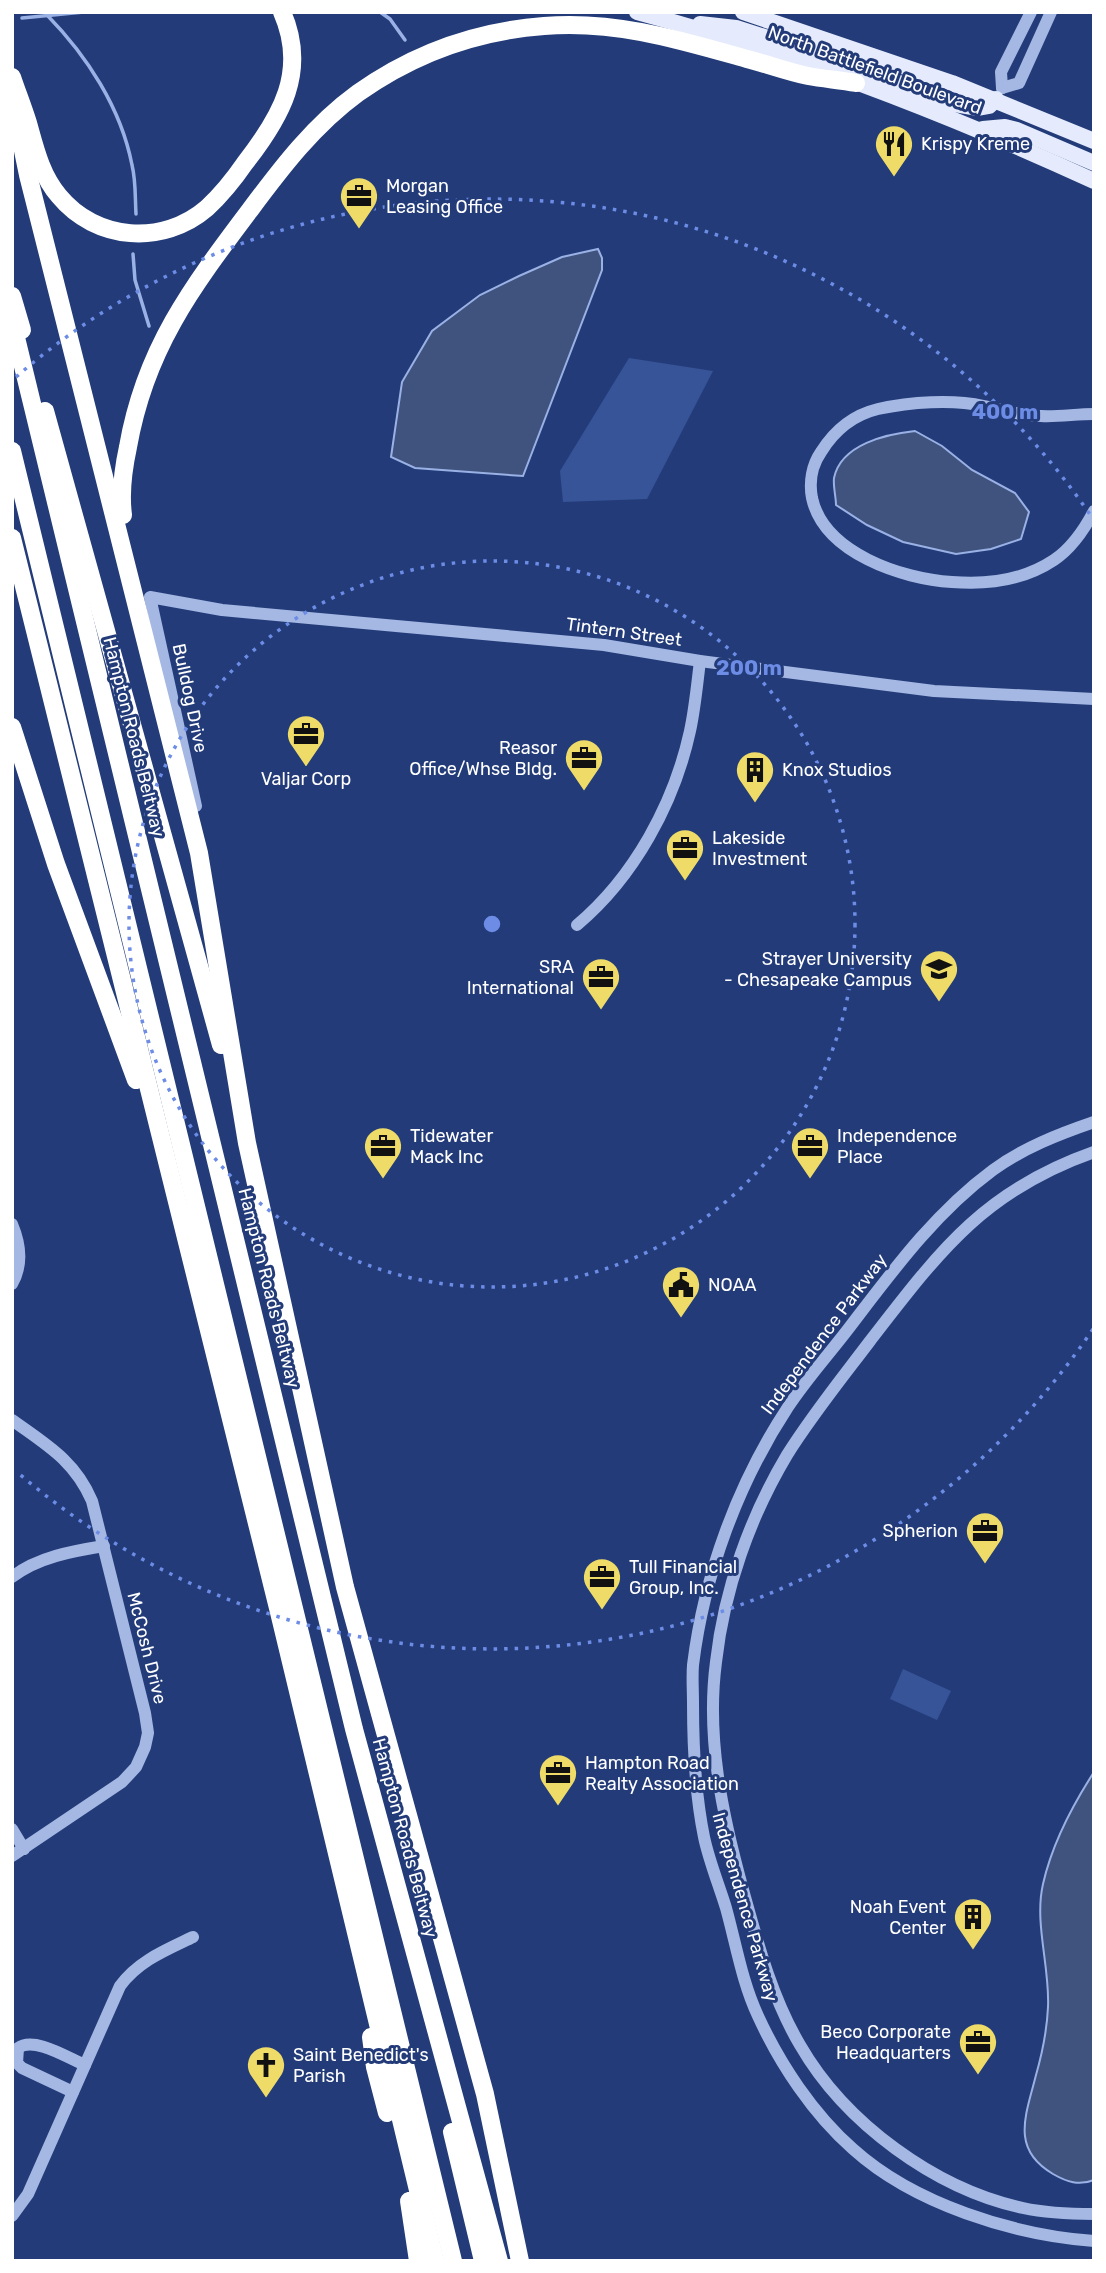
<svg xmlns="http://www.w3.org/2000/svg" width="1106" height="2273" font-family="Rubik,sans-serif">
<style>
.green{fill:#365497}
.water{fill:#40537f;stroke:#99b1e5;stroke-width:2}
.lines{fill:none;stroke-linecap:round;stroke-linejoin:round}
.stream{stroke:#99b1e5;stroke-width:3.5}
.minor{stroke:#a5b8e4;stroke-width:12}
.major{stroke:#e5ebfc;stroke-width:16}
.highway{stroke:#fff;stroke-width:18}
.ring{fill:none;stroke:#6c8ce6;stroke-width:3.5;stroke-dasharray:3.5 7}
.labels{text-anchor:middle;stroke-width:6;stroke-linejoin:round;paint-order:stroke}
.street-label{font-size:18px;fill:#fff;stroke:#233c79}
.poi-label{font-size:18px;fill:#fff;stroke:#233c79;text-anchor:start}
.centre{fill:#6c8ce6;stroke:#233c79;stroke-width:3.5}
.ring-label{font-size:21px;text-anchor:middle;font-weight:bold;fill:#6c8ce6;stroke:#233c79;stroke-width:6;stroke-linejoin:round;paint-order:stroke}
</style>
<rect width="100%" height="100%" fill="#233c79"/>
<g class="green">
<polygon points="629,358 713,371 647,499 563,502 560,471"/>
<polygon points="903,1669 951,1691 937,1720 890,1699"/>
</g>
<g class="water">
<polygon points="598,249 602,258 602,270 523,476 415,468 391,457 402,382 432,331 480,295 519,276 562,257"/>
<path d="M915,431L942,446L972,470L1015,493L1029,512L1021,539L991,549L956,554L903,542L867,525L836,505C836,497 833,486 834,478C841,444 887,434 915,431Z"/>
<path d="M1094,1772V2180C1079,2186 1067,2182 1053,2174C1010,2149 1026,2115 1036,2075C1042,2054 1047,2029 1048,2007C1050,1967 1034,1923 1043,1884C1052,1844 1072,1806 1094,1772Z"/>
</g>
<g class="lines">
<g class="stream">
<polyline points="380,12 390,19 405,40"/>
<path d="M47,15C87,56 121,108 132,165C136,181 135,198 136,214"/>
<polyline points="22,18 84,12"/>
<polyline points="133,254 135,280 149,326"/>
</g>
<g class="minor">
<polyline points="1002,88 1019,83 1051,12"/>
<polyline points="1002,88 1001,72 1031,12"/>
<path d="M1094,414C1076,414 1058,417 1041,416C1021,416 1003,410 984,406C952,399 910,402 878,409C853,415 834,431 821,452C812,465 809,482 812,498C824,553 902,579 952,582C988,585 1024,580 1054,560C1072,548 1084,530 1094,511"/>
<polyline points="196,806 150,597 222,610 604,645 700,661 934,691 1094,699"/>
<path d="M577,925C634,877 674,804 690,731C695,708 697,685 700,661"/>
<path d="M1094,1122C1059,1134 1023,1148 993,1170C936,1212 894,1269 852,1324C831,1352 807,1378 788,1407C738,1483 704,1575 693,1665C692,1677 693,1690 693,1703C693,1747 695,1793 704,1837C709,1861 719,1885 726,1908C736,1944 742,1982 758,2016C780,2064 813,2114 853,2149C914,2204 1013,2235 1094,2241"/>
<path d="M1094,1152C983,1191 939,1252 870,1341C842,1378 812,1415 787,1455C750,1517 724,1590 716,1662C706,1737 722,1813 742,1886C757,1940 771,1996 800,2045C845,2123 935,2189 1023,2208C1046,2213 1070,2214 1094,2214"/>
<path d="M12,1224C20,1243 23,1265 12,1284"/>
<path d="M12,1420C47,1445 75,1461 92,1501L145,1713L148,1733L145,1747L136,1767L122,1782L12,1856"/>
<path d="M12,1577C38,1557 73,1551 104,1546"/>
<polyline points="12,1829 24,1849"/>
<path d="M73,2092L22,2068L17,2063L18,2048C34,2036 68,2058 85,2065"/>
<path d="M12,2216L28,2194L120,1986C138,1961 166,1950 193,1937"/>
</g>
<g class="major">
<path d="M637,12C794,54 946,113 1094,181"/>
<polyline points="743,12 952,83 1094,141"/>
<polyline points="700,24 736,28 838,60 955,104 978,108 989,106 996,99"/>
<polyline points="983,129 1005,127 1017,130 1094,163"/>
</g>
<g class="highway">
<path d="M12,77C17,92 23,107 28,123C35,148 41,175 59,196C96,241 163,246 207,208C221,195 234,179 245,163C281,117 308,71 282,12"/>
<polyline points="12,97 28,175 199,853 247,1143 345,1587 485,2094 520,2261"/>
<polyline points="12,296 22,330"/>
<polyline points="12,321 354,1729 499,2261"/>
<polyline points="45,411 221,1045"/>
<path d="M12,451C162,1054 311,1657 453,2261"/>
<path d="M123,515C120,492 123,470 128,447C145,349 192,287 250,210C282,167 314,125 358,93C413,54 476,31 544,26C615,20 680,40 747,59C767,64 788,72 808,76C824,79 840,80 856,83"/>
<polyline points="12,538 278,1608 435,2261"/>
<polyline points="12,727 56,864 136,1080"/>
<polyline points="371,2037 375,2067 387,2113"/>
<polyline points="452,2132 483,2261"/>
<polyline points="409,2201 418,2261"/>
</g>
</g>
<g class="ring">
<circle cx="492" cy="924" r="363"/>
<path d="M1093 1329A725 725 0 0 1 16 1471M16 377A725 725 0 0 1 1093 519"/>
</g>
<defs>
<g id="restaurant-pin" transform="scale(2.0125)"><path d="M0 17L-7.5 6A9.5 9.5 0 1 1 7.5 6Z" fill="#efdb68" stroke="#233c79"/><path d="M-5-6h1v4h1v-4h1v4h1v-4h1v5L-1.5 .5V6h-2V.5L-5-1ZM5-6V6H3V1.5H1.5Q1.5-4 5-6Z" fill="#111"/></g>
<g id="office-pin" transform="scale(2.0125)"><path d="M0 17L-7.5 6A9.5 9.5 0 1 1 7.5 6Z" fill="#efdb68" stroke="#233c79"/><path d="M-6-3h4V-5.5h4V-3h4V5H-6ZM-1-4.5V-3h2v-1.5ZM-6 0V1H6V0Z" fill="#111"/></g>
<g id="building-pin" transform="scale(2.0125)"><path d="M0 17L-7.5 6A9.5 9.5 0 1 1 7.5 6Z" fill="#efdb68" stroke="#233c79"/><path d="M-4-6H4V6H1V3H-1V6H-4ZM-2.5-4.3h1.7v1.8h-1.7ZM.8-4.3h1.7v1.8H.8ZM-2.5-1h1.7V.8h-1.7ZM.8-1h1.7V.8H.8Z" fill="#111"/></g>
<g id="university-pin" transform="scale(2.0125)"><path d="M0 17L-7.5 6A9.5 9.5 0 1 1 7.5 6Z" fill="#efdb68" stroke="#233c79"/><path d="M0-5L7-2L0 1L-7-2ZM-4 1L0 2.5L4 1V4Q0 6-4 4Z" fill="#111"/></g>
<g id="civic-pin" transform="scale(2.0125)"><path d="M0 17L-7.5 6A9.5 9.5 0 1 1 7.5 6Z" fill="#efdb68" stroke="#233c79"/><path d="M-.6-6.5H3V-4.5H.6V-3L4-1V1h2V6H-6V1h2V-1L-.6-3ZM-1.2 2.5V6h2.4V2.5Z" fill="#111"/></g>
<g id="church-pin" transform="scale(2.0125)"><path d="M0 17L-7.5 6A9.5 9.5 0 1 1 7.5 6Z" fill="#efdb68" stroke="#233c79"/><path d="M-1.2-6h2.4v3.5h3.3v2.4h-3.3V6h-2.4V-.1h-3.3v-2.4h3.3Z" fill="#111"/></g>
</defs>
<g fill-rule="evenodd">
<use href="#restaurant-pin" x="894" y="144"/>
<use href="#office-pin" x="359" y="196"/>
<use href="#office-pin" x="306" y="734"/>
<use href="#office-pin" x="584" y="758"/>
<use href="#building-pin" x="755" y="770"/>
<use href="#office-pin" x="685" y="848"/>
<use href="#university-pin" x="939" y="969"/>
<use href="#office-pin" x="601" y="977"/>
<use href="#office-pin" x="383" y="1146"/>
<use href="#office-pin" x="810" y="1146"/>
<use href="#civic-pin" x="681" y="1285"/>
<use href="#office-pin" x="985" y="1531"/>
<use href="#office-pin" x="602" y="1577"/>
<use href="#office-pin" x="558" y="1773"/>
<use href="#building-pin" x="973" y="1917"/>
<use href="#office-pin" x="978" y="2042"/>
<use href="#church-pin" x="266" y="2065"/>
</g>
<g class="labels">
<g class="street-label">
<text transform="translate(875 70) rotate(20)" y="6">North Battlefield Boulevard</text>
<text transform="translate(624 632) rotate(8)" y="6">Tintern Street</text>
<text transform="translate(190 698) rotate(78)" y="6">Bulldog Drive</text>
<text transform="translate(134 737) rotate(76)" y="6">Hampton Roads Beltway</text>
<text transform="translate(269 1288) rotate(76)" y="6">Hampton Roads Beltway</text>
<text transform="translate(824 1334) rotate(-53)" y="6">Independence Parkway</text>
<text transform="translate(147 1648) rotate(76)" y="6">McCosh Drive</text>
<text transform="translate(405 1838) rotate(75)" y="6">Hampton Roads Beltway</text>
<text transform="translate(745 1907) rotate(74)" y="6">Independence Parkway</text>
</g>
<g class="poi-label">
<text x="921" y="150">Krispy Kreme</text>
<text x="386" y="192">Morgan<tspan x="386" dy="21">Leasing Office</tspan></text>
<text x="557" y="754" text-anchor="end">Reasor<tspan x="557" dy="21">Office/Whse Bldg.</tspan></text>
<text x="782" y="776">Knox Studios</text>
<text x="306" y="785" text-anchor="middle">Valjar Corp</text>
<text x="712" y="844">Lakeside<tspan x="712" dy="21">Investment</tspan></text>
<text x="912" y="965" text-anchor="end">Strayer University<tspan x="912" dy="21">- Chesapeake Campus</tspan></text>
<text x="574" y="973" text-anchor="end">SRA<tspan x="574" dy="21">International</tspan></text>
<text x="410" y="1142">Tidewater<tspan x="410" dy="21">Mack Inc</tspan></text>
<text x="837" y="1142">Independence<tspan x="837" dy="21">Place</tspan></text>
<text x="708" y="1291">NOAA</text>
<text x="958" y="1537" text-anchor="end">Spherion</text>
<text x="629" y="1573">Tull Financial<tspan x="629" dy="21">Group, Inc.</tspan></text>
<text x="585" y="1769">Hampton Road<tspan x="585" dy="21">Realty Association</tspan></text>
<text x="946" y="1913" text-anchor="end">Noah Event<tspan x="946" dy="21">Center</tspan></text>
<text x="951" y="2038" text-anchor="end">Beco Corporate<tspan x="951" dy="21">Headquarters</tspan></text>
<text x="293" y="2061">Saint Benedict's<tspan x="293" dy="21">Parish</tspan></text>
</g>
</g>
<circle cx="492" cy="924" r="10" class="centre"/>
<g class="ring-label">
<text x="1005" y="419">400 m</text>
<text x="749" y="675">200 m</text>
</g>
<rect width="1106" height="2273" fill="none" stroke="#ffffff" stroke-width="28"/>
</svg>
